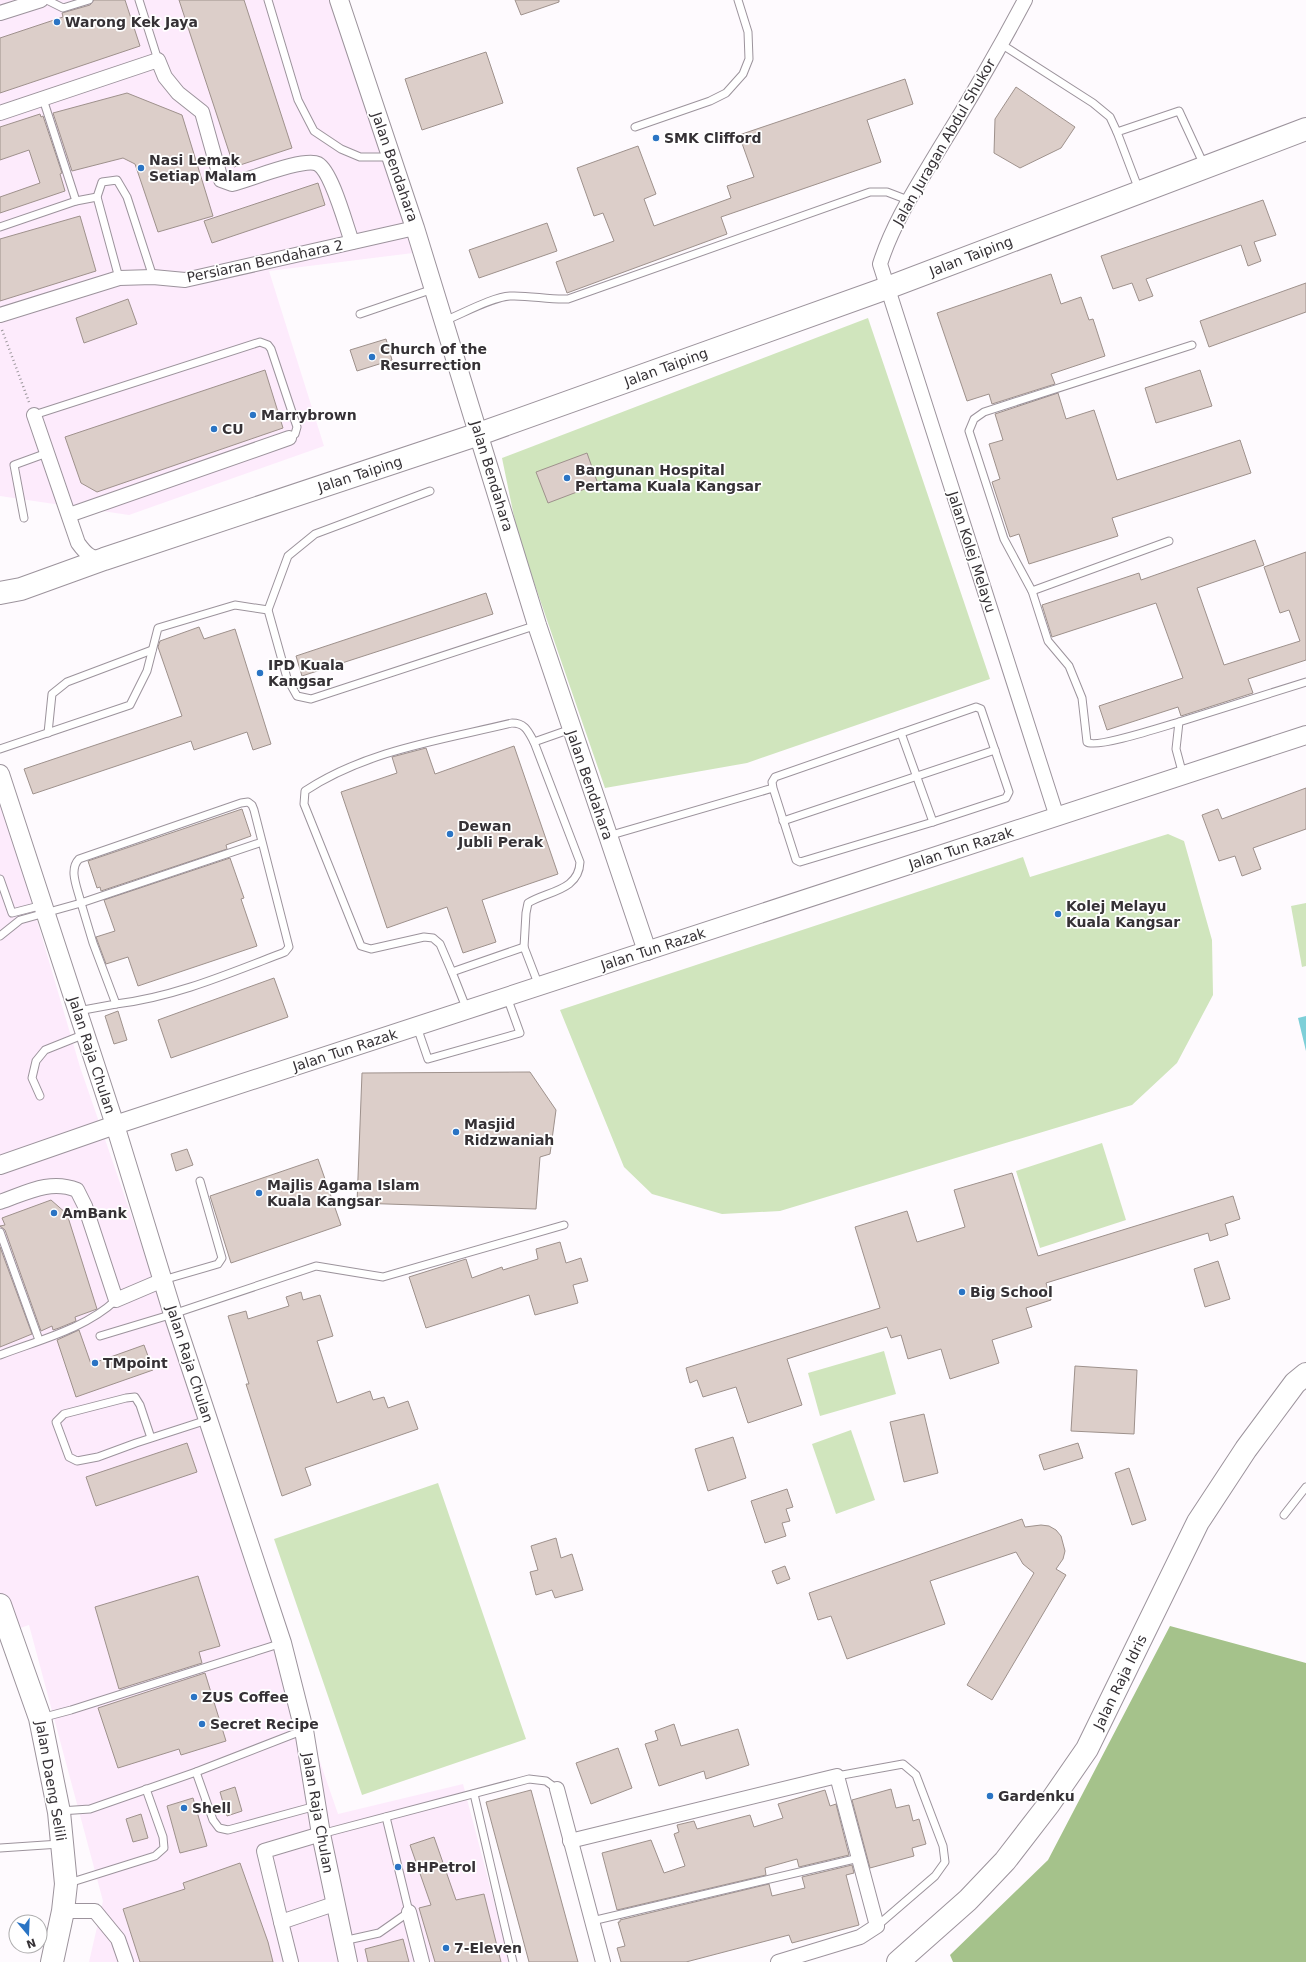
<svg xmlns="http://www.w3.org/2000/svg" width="1306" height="1962" font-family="'DejaVu Sans',sans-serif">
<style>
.commercial{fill:#fdebfc}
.green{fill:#d0e5bd}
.forest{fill:#a5c28b}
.water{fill:#7dcfd8}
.building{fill:#dccec9;stroke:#9e918c}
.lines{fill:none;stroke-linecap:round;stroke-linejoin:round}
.service-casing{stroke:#9c939c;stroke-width:9}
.minor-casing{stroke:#9c939c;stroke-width:16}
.tertiary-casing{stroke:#9c939c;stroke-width:20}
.primary-casing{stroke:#9c939c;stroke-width:24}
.trunk-casing{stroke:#9c939c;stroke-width:24}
.path{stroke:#999599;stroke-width:2.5;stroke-dasharray:1 3;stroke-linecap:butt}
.service{stroke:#fff;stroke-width:7}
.minor{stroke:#fff;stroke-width:14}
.tertiary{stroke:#fff;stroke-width:18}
.primary{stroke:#fff;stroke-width:22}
.trunk{stroke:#fff;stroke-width:22}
.poi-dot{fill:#2a74c4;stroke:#fff;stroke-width:1.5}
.labels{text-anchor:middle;stroke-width:3.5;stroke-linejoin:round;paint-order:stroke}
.poi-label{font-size:14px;font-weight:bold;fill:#353135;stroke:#fff;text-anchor:start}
.street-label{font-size:14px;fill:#353135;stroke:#fff}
</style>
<rect width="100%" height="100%" fill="#fefafe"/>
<g class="commercial">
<polygon points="0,0 349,0 429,251 269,271 324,446 129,515 0,496"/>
<polygon points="0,794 80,1067 338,1814 463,1784 510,1962 89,1962 103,1901 29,1625 0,1635"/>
</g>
<g class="green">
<polygon points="868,318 990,679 747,763 605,788 518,536 502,458"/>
<polygon points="1168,834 1184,841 1212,940 1213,995 1177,1063 1132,1105 780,1211 722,1214 652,1194 624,1167 560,1010 1023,857 1030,877"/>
<polygon points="1306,903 1306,966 1302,967 1291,906"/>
<polygon points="1102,1143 1126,1220 1040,1248 1016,1171"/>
<polygon points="884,1351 896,1394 820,1416 808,1373"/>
<polygon points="851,1430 875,1500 836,1514 812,1444"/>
<polygon points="438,1483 526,1739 362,1795 274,1539"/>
</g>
<polygon class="forest" points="1170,1626 1306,1663 1306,1962 953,1962 950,1955 1048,1860"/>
<polygon class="water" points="1306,1016 1306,1051 1298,1018"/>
<g class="building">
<polygon points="94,0 125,0 140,46 0,93 0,38 63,17 62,13 90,5"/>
<polygon points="179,0 244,0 292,148 234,167"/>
<polygon points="515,0 559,0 559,2 521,15"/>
<polygon points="486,52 503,103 422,130 405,79"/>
<polygon points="905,79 913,104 867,120 881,162 721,217 727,234 567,293 556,262 614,241 603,213 594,216 577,168 638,146 656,194 644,199 654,226 731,198 727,186 754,177 739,135"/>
<polygon points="1016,87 1075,127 1061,148 1020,168 994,153 995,119"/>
<polygon points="127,93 182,115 213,216 158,232 135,164 123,158 72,171 53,113"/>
<polygon points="40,114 41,117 43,116 62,173 60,174 65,191 0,213 0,197 40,183 29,150 0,160 0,127"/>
<polygon points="318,183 325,205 212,243 204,221"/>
<polygon points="1263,200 1276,235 1254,242 1261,261 1248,266 1241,245 1146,279 1153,296 1139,301 1132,283 1113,289 1101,256"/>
<polygon points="80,216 96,271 0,301 0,239"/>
<polygon points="547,223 557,251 479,278 469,250"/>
<polygon points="1051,274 1061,304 1081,297 1089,320 1093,319 1105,356 1051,374 1055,384 992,404 989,394 967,401 937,313"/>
<polygon points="1306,283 1306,312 1209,347 1200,321"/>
<polygon points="128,299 137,324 84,343 76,318"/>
<polygon points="386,339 392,360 357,371 350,350"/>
<polygon points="265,370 283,428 97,492 81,483 65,437"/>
<polygon points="1200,370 1212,406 1156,423 1145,388"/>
<polygon points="1058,393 1066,419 1094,410 1117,480 1240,440 1251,473 1112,518 1118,536 1029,564 1019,534 1010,537 992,482 1000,479 989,444 1003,440 995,414"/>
<polygon points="587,453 598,484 548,503 536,472"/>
<polygon points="1255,540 1264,565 1197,588 1224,665 1300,641 1289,610 1280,613 1264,567 1306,552 1306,660 1248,679 1253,693 1181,716 1178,707 1107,730 1099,706 1183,678 1156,603 1052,637 1042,605 1139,573 1141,580"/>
<polygon points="486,593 493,614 302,676 296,656"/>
<polygon points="199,627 204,639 235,629 271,744 253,750 247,732 194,750 191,741 33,794 24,769 182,716 158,647 160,641"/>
<polygon points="514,746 558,874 482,900 496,942 463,953 447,907 387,928 341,792 397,773 392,757 407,753 426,748 435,774"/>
<polygon points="1306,788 1306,829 1253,848 1261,869 1242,876 1235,856 1219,861 1202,815 1218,809 1222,819"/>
<polygon points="242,809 251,836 226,845 227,849 101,891 100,887 97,888 88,861"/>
<polygon points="230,858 244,898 241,899 257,946 138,986 128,957 106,964 96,937 115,931 104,900"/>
<polygon points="274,978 288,1017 171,1058 158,1020"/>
<polygon points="118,1011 127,1040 114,1044 105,1016"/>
<polygon points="530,1072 556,1110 550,1154 540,1157 536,1209 357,1203 362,1073"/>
<polygon points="187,1149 193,1165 176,1171 171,1154"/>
<polygon points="318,1159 341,1225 231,1263 210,1196"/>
<polygon points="1012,1173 1038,1256 1233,1196 1240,1219 1225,1224 1228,1235 1210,1241 1208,1233 1046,1283 1051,1300 1026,1308 1032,1327 992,1340 999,1363 950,1379 941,1349 908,1359 901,1335 891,1338 887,1327 787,1359 802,1405 748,1423 736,1387 703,1397 697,1380 690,1383 686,1368 880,1308 855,1227 907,1211 917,1242 965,1227 954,1190"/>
<polygon points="51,1200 67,1214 97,1309 75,1317 76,1321 59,1328 53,1330 52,1326 41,1331 5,1230 0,1226 5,1225 2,1218"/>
<polygon points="560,1242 566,1263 581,1258 588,1281 573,1285 578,1303 535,1315 529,1295 426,1328 409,1277 466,1259 472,1278 502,1267 503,1270 538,1259 536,1249"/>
<polygon points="0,1247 32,1334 0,1347"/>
<polygon points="1218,1261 1230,1299 1205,1307 1194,1269"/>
<polygon points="301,1292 303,1300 320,1295 333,1336 317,1341 337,1403 370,1391 373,1400 384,1397 388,1408 408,1401 418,1429 305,1468 311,1485 282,1496 246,1384 249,1384 228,1316 246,1311 248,1319 289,1306 286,1297"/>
<polygon points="79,1330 91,1364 144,1345 153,1370 76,1397 57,1340"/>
<polygon points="1075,1366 1137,1370 1134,1434 1071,1431"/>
<polygon points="924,1414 938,1473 904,1482 890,1422"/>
<polygon points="733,1437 746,1478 708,1491 695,1449"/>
<polygon points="187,1443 197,1472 96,1506 86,1477"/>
<polygon points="1078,1443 1083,1458 1044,1470 1039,1455"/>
<polygon points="1129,1468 1146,1520 1132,1525 1115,1473"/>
<polygon points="787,1489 793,1507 786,1509 790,1521 782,1523 786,1536 765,1543 751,1501"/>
<polygon points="1022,1519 1025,1527 1041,1525 1049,1526 1056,1530 1061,1536 1065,1551 1063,1559 1056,1569 1066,1575 992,1700 967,1685 1034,1573 1023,1564 1016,1552 930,1581 945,1624 847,1659 831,1616 818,1620 809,1593"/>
<polygon points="556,1538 561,1558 572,1554 583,1590 555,1598 552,1590 536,1595 530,1572 538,1570 531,1546"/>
<polygon points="785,1566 790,1579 777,1584 772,1571"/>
<polygon points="198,1576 220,1646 199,1652 202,1663 119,1689 95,1607"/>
<polygon points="205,1673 226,1741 181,1755 179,1749 118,1768 98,1708"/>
<polygon points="674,1724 681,1746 738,1729 749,1765 706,1779 704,1771 659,1786 645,1744 658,1740 655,1731"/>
<polygon points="618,1748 632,1788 591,1804 576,1763"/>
<polygon points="235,1787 242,1811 227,1816 220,1792"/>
<polygon points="891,1789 896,1808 909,1805 913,1821 919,1819 926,1844 912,1848 914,1856 870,1868 852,1800"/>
<polygon points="531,1790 578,1962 529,1962 486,1802"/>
<polygon points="825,1790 830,1806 836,1804 849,1855 799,1867 797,1859 765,1868 766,1875 617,1910 602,1853 651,1840 664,1873 685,1866 674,1834 679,1832 677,1825 694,1821 697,1829 750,1815 754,1827 783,1818 778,1804"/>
<polygon points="193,1798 207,1846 180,1853 167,1806"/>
<polygon points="141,1814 148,1838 133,1842 126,1819"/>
<polygon points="434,1837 456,1900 484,1894 501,1962 435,1962 419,1908 431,1905 410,1845"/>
<polygon points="240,1863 268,1942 273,1962 140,1962 123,1909 185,1889 183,1883"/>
<polygon points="852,1865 854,1873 846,1875 859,1925 792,1943 789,1935 686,1962 621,1962 617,1948 625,1946 618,1922 620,1922 620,1920 769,1884 772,1896 805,1888 802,1877"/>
<polygon points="403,1939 409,1962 368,1962 365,1949"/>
</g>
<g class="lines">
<g class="service-casing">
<g id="service">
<polyline points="47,0 63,8 89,0"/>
<polyline points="139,0 158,60"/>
<polyline points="268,0 298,100 314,131 341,149 360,157 391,157"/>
<polyline points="1001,44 1093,103 1110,117 1117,132"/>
<polyline points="43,99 76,201"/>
<polyline points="635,127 710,101 726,93 743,74 749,59 748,32 738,0"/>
<polyline points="1139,190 1117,132 1179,111 1204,165"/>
<polyline points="0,227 76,201 97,197"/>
<polyline points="119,278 97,197 102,182 117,180 127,197 153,277"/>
<polyline points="360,314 433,289"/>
<path d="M444,321C462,314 492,297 510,296C529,295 549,300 568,299L870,192H887L908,200"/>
<polyline points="34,415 260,342 268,345 271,349 297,427 295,434 289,438"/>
<polyline points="430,491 315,534 288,556 268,610 287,678 297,696 311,699 537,625"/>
<polyline points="24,518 14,465 47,453"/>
<polyline points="1032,591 1169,541"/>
<path d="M1179,722C1165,726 1095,749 1087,742L1082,698L1069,666L1048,641L1032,591L1004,539L969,431L974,419L984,412L1192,345"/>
<polyline points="48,733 52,694 67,682 152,650"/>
<polyline points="901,733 933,822"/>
<polyline points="0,749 130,705 147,671 158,628 235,605 268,610"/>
<polyline points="1183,775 1176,749 1179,722 1306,682"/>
<polyline points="783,821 995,750"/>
<polyline points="608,836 773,788 772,782 775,777 976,707 981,709 1009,792 1006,798 933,822 800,862 796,860 773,788"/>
<polyline points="0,879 12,913 43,905"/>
<polyline points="0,936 20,920 81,903 93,943 116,1004 78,1011"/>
<path d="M524,947L526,913L528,903C547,891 579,891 580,862L534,742L571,729"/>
<path d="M452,972L440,944L433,938L424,937L371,949L361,946L304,804L305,791C367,750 442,740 512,723C525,723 528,731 534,742"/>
<path d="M116,1004C175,997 230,973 285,952L289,947L254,810L252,805L248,802L241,803L79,859C68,870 78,889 81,903L262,842"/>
<polyline points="467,1010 452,972 524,947 539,986"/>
<polyline points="417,1027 428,1059 520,1033 507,997"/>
<polyline points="40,1096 32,1078 36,1061 45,1050 85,1034"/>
<polyline points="0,1232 39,1340"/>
<polyline points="163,1280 218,1264 222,1258 200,1181"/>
<polyline points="100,1336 173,1314 316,1266 383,1277 564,1225"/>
<path d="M0,1355C39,1340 85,1329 116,1300"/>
<polyline points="151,1438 140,1405 135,1397 126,1398 64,1414 56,1422 69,1457 77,1461 98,1457 136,1443 207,1420"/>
<polyline points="1284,1515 1306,1487"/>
<polyline points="41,1718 71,1710 282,1643"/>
<polyline points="196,1772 213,1820 219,1828 228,1830 316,1806"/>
<polyline points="837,1776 903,1764 916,1775 943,1846 945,1862 935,1876 877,1926"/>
<polyline points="474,1794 513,1962"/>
<polyline points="60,1811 90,1809 196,1772 304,1730"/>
<polyline points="321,1834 529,1779 546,1781 557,1789"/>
<polyline points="0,1848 60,1844"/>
<polyline points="69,1883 155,1856 164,1848 163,1837 146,1789"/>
<polyline points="592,1921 859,1858"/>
<polyline points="343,1941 379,1933 409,1912 386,1817"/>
</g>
</g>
<g class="minor-casing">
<g id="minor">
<path d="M1025,0C998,51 969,101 938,151C916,188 893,223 880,264L1057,817"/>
<polyline points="0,13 41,0"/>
<path d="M0,113L158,60L165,77L178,93L202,112L221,180L232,184C249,180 304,157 318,164C332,172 346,226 352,242"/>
<polyline points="0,315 119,278 153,277 185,280 415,228"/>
<path d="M34,415L78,543C86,554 91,559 104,559"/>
<polyline points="69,515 289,438"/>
<path d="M0,1202C26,1193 50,1179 77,1190L85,1206L116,1300L163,1280"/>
<polyline points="557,1789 603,1962"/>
<polyline points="570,1841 837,1776 877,1926 860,1937 778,1962"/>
<polyline points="63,1911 95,1911 118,1939 126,1962"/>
<polyline points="409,1912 422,1962"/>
<polyline points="281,1922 264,1851 321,1834"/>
<polyline points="291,1962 281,1922 334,1904"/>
</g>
</g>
<g class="tertiary-casing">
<g id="tertiary">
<polyline points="339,0 415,228 537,625 647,951"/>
<polyline points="0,774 115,1125 173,1314 282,1643 304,1730 321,1834 348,1962"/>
<polyline points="0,1165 115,1125 1306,735"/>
</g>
</g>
<g class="primary-casing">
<polyline id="primary" points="898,1962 968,1900 1005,1861 1049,1804 1087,1749 1198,1522 1246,1449 1295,1383 1306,1374"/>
</g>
<g class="trunk-casing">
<g id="trunk">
<polyline points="0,593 21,589 104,559 479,434 887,288 1306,129"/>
<polyline points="0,1605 40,1718 59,1812 66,1884 63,1911 52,1962"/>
</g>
</g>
<polyline class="path" points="2,330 29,402"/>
<use href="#service" class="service"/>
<use href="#minor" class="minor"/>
<use href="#tertiary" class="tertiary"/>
<use href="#primary" class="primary"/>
<use href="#trunk" class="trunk"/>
</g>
<g class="poi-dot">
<circle cx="57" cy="22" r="4"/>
<circle cx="656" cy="138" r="4"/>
<circle cx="141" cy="168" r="4"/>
<circle cx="372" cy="357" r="4"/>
<circle cx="253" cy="415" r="4"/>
<circle cx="214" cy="429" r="4"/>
<circle cx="567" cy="478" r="4"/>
<circle cx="260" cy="673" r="4"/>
<circle cx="450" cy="834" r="4"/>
<circle cx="1058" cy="914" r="4"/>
<circle cx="456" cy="1132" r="4"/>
<circle cx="259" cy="1193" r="4"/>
<circle cx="54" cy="1213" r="4"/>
<circle cx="962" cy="1292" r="4"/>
<circle cx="95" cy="1363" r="4"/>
<circle cx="194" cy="1697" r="4"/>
<circle cx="202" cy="1724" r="4"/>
<circle cx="990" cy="1796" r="4"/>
<circle cx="184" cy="1808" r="4"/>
<circle cx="398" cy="1867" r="4"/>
<circle cx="446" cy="1948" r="4"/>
</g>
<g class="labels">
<g class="poi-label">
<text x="65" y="27">Warong Kek Jaya</text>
<text x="664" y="143">SMK Clifford</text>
<text x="149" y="165">Nasi Lemak<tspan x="149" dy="16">Setiap Malam</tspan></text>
<text x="380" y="354">Church of the<tspan x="380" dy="16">Resurrection</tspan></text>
<text x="261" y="420">Marrybrown</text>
<text x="222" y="434">CU</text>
<text x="575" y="475">Bangunan Hospital<tspan x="575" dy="16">Pertama Kuala Kangsar</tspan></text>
<text x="268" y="670">IPD Kuala<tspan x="268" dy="16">Kangsar</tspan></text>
<text x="458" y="831">Dewan<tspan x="458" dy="16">Jubli Perak</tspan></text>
<text x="1066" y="911">Kolej Melayu<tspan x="1066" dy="16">Kuala Kangsar</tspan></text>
<text x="464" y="1129">Masjid<tspan x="464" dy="16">Ridzwaniah</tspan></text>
<text x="267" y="1190">Majlis Agama Islam<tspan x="267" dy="16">Kuala Kangsar</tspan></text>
<text x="62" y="1218">AmBank</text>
<text x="970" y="1297">Big School</text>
<text x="103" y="1368">TMpoint</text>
<text x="202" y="1702">ZUS Coffee</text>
<text x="210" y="1729">Secret Recipe</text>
<text x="998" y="1801">Gardenku</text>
<text x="192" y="1813">Shell</text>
<text x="406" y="1872">BHPetrol</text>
<text x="454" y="1953">7-Eleven</text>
</g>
<g class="street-label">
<text transform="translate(944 142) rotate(-60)" y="5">Jalan Juragan Abdul Shukor</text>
<text transform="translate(395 167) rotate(71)" y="5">Jalan Bendahara</text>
<text transform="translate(971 256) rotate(-21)" y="5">Jalan Taiping</text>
<text transform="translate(265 261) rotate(-12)" y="5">Persiaran Bendahara 2</text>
<text transform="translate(666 367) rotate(-20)" y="5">Jalan Taiping</text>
<text transform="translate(360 474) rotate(-18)" y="5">Jalan Taiping</text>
<text transform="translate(492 476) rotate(73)" y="5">Jalan Bendahara</text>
<text transform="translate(972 552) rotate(72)" y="5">Jalan Kolej Melayu</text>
<text transform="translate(590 785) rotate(71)" y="5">Jalan Bendahara</text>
<text transform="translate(961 848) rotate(-18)" y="5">Jalan Tun Razak</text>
<text transform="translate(653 949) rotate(-18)" y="5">Jalan Tun Razak</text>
<text transform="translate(345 1050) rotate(-18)" y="5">Jalan Tun Razak</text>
<text transform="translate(92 1055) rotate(72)" y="5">Jalan Raja Chulan</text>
<text transform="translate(190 1364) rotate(72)" y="5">Jalan Raja Chulan</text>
<text transform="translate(1120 1682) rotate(-64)" y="5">Jalan Raja Idris</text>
<text transform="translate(51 1781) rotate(80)" y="5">Jalan Daeng Selili</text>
<text transform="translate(318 1813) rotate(80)" y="5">Jalan Raja Chulan</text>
</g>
</g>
<g transform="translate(28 1934) rotate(161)"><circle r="19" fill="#ffffff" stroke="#aeadae"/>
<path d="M0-3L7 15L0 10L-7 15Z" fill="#2a74c4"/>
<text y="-6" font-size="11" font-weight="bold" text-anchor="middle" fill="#353135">N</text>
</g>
</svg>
